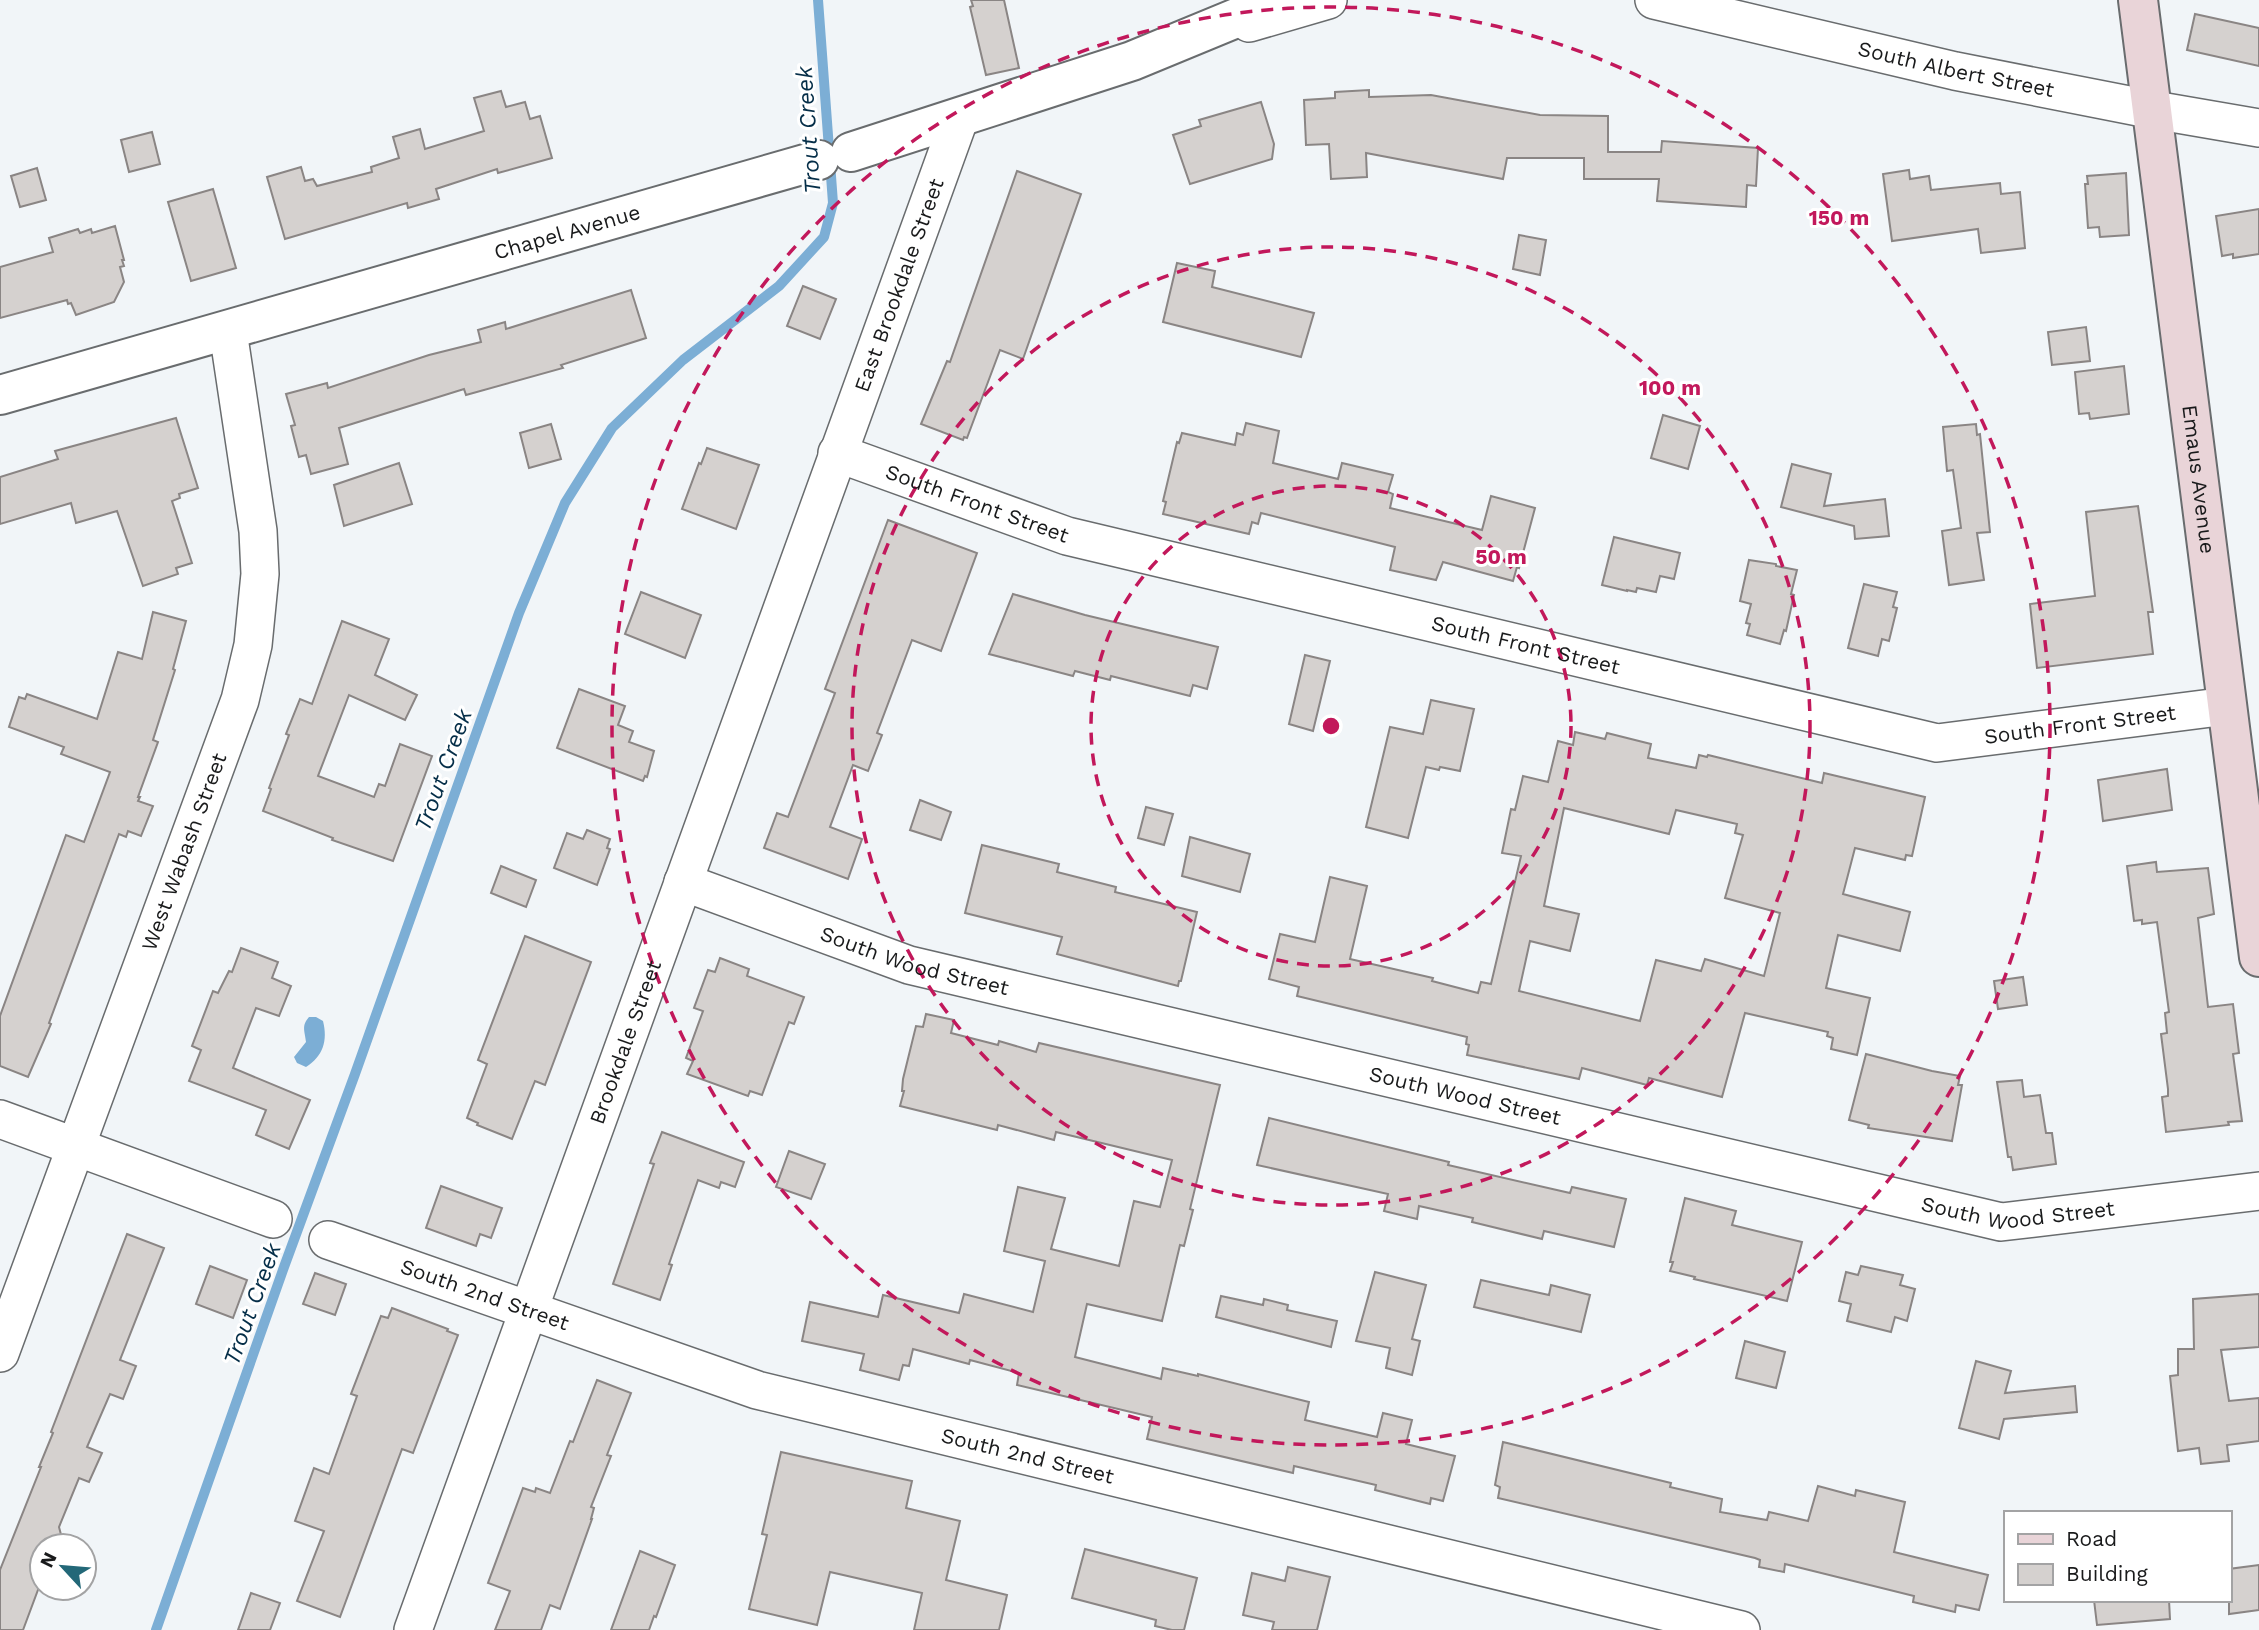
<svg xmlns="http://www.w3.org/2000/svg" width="2259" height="1630" font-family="'Work Sans',sans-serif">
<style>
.water{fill:#7caed5}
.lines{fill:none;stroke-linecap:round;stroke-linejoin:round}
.stream{stroke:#7caed5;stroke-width:10}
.building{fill:#d5d1cf;stroke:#8a8584;stroke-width:2;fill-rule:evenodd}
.minor-casing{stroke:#696c6e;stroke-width:40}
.tertiary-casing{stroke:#696c6e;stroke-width:42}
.secondary-casing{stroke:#696c6e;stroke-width:42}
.minor{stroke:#fff;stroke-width:37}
.tertiary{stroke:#fff;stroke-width:38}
.secondary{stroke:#e9d4d8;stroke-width:38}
.ring{fill:none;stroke:#c2185b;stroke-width:3.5;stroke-dasharray:12 9}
.labels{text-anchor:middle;stroke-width:6;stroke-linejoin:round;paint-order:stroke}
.street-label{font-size:21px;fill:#191a1b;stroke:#fff}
.water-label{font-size:23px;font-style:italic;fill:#052e48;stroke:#fff}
.centre{fill:#c2185b;stroke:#fff;stroke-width:3.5}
.ring-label{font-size:21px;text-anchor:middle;font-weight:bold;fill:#c2185b;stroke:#fff;stroke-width:6;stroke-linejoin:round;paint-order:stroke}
</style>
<rect width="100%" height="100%" fill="#f1f5f8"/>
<path class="water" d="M309,1017H316L323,1021C328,1041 323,1056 306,1067L297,1063L294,1057L306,1042C305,1031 301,1026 309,1017Z"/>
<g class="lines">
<polyline class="stream" points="156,1630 284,1267 355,1074 519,613 565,503 612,428 683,360 779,286 824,237 833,203 818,0"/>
</g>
<g class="building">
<polygon points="971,0 1004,0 1019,68 986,75 970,7 973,6"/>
<polygon points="2195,14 2259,28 2259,66 2187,50"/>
<polygon points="1369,90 1369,97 1431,95 1540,115 1608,116 1608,152 1661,152 1662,141 1758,148 1756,186 1747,185 1746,207 1657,201 1659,179 1584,179 1584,158 1507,158 1503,179 1366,153 1367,177 1331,179 1329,144 1306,145 1304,100 1335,98 1335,92"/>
<polygon points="501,91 506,107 525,102 530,119 540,116 552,158 498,173 497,169 436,189 439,199 408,208 407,203 285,239 267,177 301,167 305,181 313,179 317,186 372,172 371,167 399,158 393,137 420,129 425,149 484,131 474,98"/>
<polygon points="1261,102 1274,144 1272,159 1190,184 1173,135 1201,126 1199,120"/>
<polygon points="152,132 160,164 129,172 121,140"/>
<polygon points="37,168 46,200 20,207 11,176"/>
<polygon points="1909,170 1910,179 1929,176 1931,190 2000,183 2001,194 2020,192 2025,248 1981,253 1978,229 1892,241 1883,174"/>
<polygon points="1017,171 1081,194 1023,359 1000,350 967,438 964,437 963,440 921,424 947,361 950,362"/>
<polygon points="2126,173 2129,235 2100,237 2099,227 2088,228 2085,184 2088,184 2087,176"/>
<polygon points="213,189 236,268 191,281 168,202"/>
<polygon points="2259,209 2259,254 2233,258 2233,254 2222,256 2216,216"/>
<polygon points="115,226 124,260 122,260 124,266 120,267 124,282 114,302 76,315 71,303 68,304 67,300 0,318 0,267 53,252 49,238 78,229 80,233 91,229 92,233"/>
<polygon points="1519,235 1546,240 1540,275 1513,269"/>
<polygon points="1177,263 1215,271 1212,287 1314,313 1301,357 1163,322"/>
<polygon points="803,286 836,299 820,339 787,326"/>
<polygon points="631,290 646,338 561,365 563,368 466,395 464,389 339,428 348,464 311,474 306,455 299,457 291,426 295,425 286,394 327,383 328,388 429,355 481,342 478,330 505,322 506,329"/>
<polygon points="2086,327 2090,361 2052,365 2048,332"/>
<polygon points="2124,366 2129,414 2090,419 2089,413 2079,414 2075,372"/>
<polygon points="1663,415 1700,426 1688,469 1651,458"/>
<polygon points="176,418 198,488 179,494 180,498 172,501 192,563 176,568 178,574 143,586 117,511 76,523 71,503 0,524 0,477 58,459 55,451"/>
<polygon points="1246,423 1279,431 1273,463 1338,479 1342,463 1393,475 1388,492 1393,494 1390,508 1482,530 1491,496 1535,508 1519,568 1517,567 1513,581 1443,562 1436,580 1390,570 1395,547 1261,513 1258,524 1252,522 1249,534 1163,514 1166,502 1163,501 1177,442 1179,443 1182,433 1235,445 1237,433 1243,435"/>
<polygon points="551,424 561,459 529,468 520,433"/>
<polygon points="1976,424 1977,435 1980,434 1990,532 1977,533 1984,580 1949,585 1942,531 1961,528 1953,470 1947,471 1943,427"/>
<polygon points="707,448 759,465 736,529 682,509 699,463 701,464"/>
<polygon points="399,463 412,504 344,526 334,485"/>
<polygon points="1792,464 1831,474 1824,506 1885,499 1889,536 1855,539 1854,526 1781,507"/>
<polygon points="2138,506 2153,612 2148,612 2153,654 2037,668 2030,604 2095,596 2086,512"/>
<polygon points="888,520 977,553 941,651 912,640 877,733 882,735 868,771 853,765 830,827 862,839 848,879 764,848 777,813 788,817 835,693 825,689"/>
<polygon points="1614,537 1680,553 1674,579 1660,576 1656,592 1637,588 1636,592 1627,590 1627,591 1602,585"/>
<polygon points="1749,560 1776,564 1776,566 1797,570 1791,594 1794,595 1786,631 1784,630 1780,644 1747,635 1750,624 1746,623 1751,604 1740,601"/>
<polygon points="1864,584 1897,592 1893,607 1897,608 1889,641 1882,639 1878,656 1848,648"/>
<polygon points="641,592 701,615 685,658 625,634"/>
<polygon points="1013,594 1085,615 1218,647 1207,689 1193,685 1190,696 1111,676 1110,680 1075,671 1073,676 989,654"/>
<polygon points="153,612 186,621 173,669 175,670 153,740 158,742 138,797 140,797 138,801 153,806 141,836 128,831 126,837 119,834 49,1023 51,1024 28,1077 0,1066 0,1016 66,835 84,842 110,772 61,754 64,747 9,727 19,697 25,699 27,694 97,719 118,652 142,659"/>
<polygon points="342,621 389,639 375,675 417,695 405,720 349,695 318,776 374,797 379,784 385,786 400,744 432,756 393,861 332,840 333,838 263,811 271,789 269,788 289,735 286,734 300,699 312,704"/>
<polygon points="1305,655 1330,661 1313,731 1289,724"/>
<polygon points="579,689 625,706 618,725 633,731 629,742 654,751 647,777 645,776 643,781 557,748"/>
<polygon points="1431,700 1474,709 1460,771 1440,767 1439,770 1426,767 1408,838 1366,827 1390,727 1423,734"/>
<path d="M1575,732L1605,739L1607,733L1651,744L1648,758L1696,768L1699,755L1707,757L1708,755L1822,783L1824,773L1925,797L1912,856L1906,855L1905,860L1855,848L1843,894L1910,912L1900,951L1838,935L1826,988L1870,998L1857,1055L1831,1049L1833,1038L1827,1036L1828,1032L1745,1013L1722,1097L1649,1078L1647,1085L1582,1068L1579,1079L1467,1055L1469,1045L1466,1044L1467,1037L1297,996L1299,987L1269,979L1280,934L1315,942L1330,877L1367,886L1350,959L1433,978L1432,981L1478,993L1481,982L1491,984L1521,856L1502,853L1511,809L1515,810L1523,776L1548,782L1558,741L1573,745ZM1564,808L1669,834L1676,810L1737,824L1735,833L1743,835L1725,898L1780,913L1764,976L1705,959L1701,971L1656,960L1640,1021L1519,991L1530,941L1570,951L1579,914L1544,906Z"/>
<polygon points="2167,769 2172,810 2103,821 2098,780"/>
<polygon points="920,800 951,812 941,840 910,830"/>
<polygon points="1146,807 1173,814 1164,845 1138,838"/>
<polygon points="587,830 610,839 607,848 610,849 597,885 554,868 567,833 583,839"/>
<polygon points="1190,837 1250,854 1240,892 1182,876"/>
<polygon points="982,845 1059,864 1057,872 1116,887 1115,892 1197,912 1181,981 1179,981 1178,986 1057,954 1062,937 965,913"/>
<polygon points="2156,862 2157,872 2208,868 2214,914 2198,918 2208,1007 2233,1004 2239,1053 2233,1054 2242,1121 2228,1122 2229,1125 2166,1132 2162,1097 2168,1096 2168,1089 2161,1034 2167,1033 2165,1013 2169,1012 2157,922 2142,924 2142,920 2134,921 2127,866"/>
<polygon points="501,866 536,880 526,907 491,893"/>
<polygon points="525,936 591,962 545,1085 535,1081 512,1139 477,1125 478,1123 467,1118 487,1064 478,1060"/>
<polygon points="241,948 278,962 272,978 291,986 279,1016 256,1008 233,1068 310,1100 289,1149 256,1135 266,1110 189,1081 201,1050 192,1046 213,991 218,993 229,971 232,972"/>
<polygon points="720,958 749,969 747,976 804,997 794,1024 789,1022 762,1095 750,1091 748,1096 687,1074 693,1061 686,1058 703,1011 694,1008 708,970 715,972"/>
<polygon points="2023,977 2027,1005 1998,1009 1994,981"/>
<polygon points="926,1014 954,1020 951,1033 998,1045 999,1041 1036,1052 1039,1043 1220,1085 1190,1209 1193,1210 1184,1246 1180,1245 1162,1321 1087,1304 1075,1357 1161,1379 1163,1368 1198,1376 1198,1374 1309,1402 1305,1420 1377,1437 1383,1413 1412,1420 1406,1444 1455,1456 1443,1501 1431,1498 1430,1504 1375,1490 1376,1485 1294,1466 1293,1473 1147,1439 1152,1417 1017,1385 1019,1373 970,1360 969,1364 913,1349 909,1366 903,1365 899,1380 860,1370 864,1354 802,1341 810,1302 878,1317 883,1295 959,1313 964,1294 1033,1312 1045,1261 1004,1251 1018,1187 1065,1198 1051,1249 1119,1266 1134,1201 1160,1207 1172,1160 1056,1132 1054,1140 998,1125 997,1130 900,1106 904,1091 902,1091 903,1079 916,1026 923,1027"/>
<polygon points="1866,1054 1932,1071 1960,1076 1958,1085 1962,1085 1952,1141 1868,1128 1869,1125 1849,1120"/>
<polygon points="2022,1080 2024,1097 2040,1095 2046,1133 2052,1133 2056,1164 2013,1170 2011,1157 2008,1157 1997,1082"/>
<polygon points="1269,1118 1449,1162 1448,1165 1570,1193 1572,1187 1626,1199 1614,1247 1544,1231 1542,1239 1472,1222 1473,1218 1419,1206 1417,1219 1384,1211 1388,1194 1257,1165"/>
<polygon points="662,1132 744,1162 735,1187 721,1182 719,1188 698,1180 669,1264 672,1265 660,1300 613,1284 654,1164 650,1163"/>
<polygon points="789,1151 825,1164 811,1199 776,1187"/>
<polygon points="441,1186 502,1208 491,1238 480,1234 476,1246 426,1228"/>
<polygon points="1685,1198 1736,1211 1732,1225 1802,1242 1787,1301 1694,1279 1695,1277 1670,1271 1673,1262 1670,1262"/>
<polygon points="127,1234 164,1248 120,1360 136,1366 123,1399 110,1394 87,1447 102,1453 89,1482 79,1478 59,1527 64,1546 42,1546 42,1579 23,1630 0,1630 0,1570 41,1467 39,1467 53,1433 51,1432"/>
<polygon points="210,1266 247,1280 233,1318 196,1304"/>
<polygon points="1861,1266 1903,1275 1900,1285 1915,1289 1907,1321 1895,1317 1891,1332 1847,1321 1851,1304 1839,1301 1846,1272 1858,1275"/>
<polygon points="1375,1272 1426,1285 1412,1339 1420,1341 1412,1375 1386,1368 1390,1348 1356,1341"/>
<polygon points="315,1273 346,1284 335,1315 303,1304"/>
<polygon points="1481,1280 1549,1295 1551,1285 1590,1295 1581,1332 1474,1307"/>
<polygon points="2259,1294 2259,1347 2221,1350 2229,1401 2259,1398 2259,1441 2227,1445 2229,1461 2201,1464 2199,1448 2178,1451 2170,1376 2178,1375 2178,1349 2194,1349 2193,1299"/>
<polygon points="1221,1296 1263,1305 1264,1299 1288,1305 1287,1310 1337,1321 1331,1347 1216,1317"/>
<polygon points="392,1308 448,1329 447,1331 458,1335 413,1453 402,1449 340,1617 297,1601 324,1531 295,1521 314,1468 329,1474 357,1396 351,1394 381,1316 388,1318"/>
<polygon points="1745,1341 1785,1352 1776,1388 1736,1378"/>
<polygon points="1976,1361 2011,1371 2005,1393 2075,1386 2077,1412 2004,1419 1999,1439 1959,1428"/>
<polygon points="597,1380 631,1393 607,1455 611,1456 591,1507 594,1508 591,1519 592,1519 560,1609 550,1605 541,1630 495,1630 510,1591 488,1583 523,1488 535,1492 536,1488 550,1493 570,1441 573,1442"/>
<polygon points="1503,1442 1671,1483 1670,1487 1722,1499 1720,1512 1767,1520 1769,1512 1808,1521 1818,1486 1855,1496 1856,1490 1905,1502 1894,1552 1988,1575 1979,1610 1956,1605 1955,1612 1913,1602 1914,1596 1785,1564 1784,1572 1759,1567 1760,1560 1755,1558 1498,1498 1500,1487 1495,1485"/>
<polygon points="781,1452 912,1481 906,1508 960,1521 946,1580 1007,1595 999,1630 914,1630 922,1593 830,1572 817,1625 749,1609 767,1535 762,1534"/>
<polygon points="1085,1549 1197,1578 1184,1630 1172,1630 1155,1626 1156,1620 1072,1598"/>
<polygon points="640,1551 675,1565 656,1617 654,1616 649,1630 611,1630"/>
<polygon points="2259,1565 2259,1610 2229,1614 2229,1569"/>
<polygon points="1288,1567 1330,1577 1317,1630 1272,1630 1274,1622 1243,1615 1252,1573 1285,1581"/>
<polygon points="251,1593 280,1603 270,1630 238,1630"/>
<polygon points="2094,1600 2169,1600 2170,1619 2097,1625"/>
</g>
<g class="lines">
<g class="minor-casing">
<g id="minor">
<path id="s1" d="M1654,0L1955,71L2154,110L2259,128"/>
<polyline points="1249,23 1328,0"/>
<path id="s2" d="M837,453L1067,536L1937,743L2227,706"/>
<path id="s3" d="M683,882L909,965L2001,1222L2259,1191"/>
<polyline points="0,1119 273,1219"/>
<path id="s4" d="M328,1240L757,1390L1741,1630"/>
<path id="s5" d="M0,1353L240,700L253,645L260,574L258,531L228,331"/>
<path id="s6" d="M413,1630L960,117"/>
</g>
</g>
<g class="tertiary-casing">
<g id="tertiary">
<polyline points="851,152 1132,61 1280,0"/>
<path id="s7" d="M0,395L819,160"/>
</g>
</g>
<g class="secondary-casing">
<g id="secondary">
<path id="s8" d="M2138,0L2259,957"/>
</g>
</g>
<use href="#minor" class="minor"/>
<use href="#tertiary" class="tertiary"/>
<use href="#secondary" class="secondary"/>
</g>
<g class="ring">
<circle cx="1331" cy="726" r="240"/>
<circle cx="1331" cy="726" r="479"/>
<circle cx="1331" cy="726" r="719"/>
</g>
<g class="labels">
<g class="street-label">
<text dy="7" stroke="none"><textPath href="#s1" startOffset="310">South Albert Street</textPath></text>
<text dy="7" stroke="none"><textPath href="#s7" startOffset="590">Chapel Avenue</textPath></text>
<text dy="7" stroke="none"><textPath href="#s6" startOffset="1430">East Brookdale Street</textPath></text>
<text dy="7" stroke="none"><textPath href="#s8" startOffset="483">Emaus Avenue</textPath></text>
<text dy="7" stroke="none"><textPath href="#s2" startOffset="149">South Front Street</textPath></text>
<text dy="7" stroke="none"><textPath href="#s2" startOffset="716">South Front Street</textPath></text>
<text dy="7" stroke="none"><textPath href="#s2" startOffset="1283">South Front Street</textPath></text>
<text dy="7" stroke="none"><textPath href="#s5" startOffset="534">West Wabash Street</textPath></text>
<text dy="7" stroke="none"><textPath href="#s3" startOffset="245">South Wood Street</textPath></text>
<text dy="7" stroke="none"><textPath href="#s6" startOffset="625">Brookdale Street</textPath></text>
<text dy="7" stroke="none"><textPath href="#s3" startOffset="812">South Wood Street</textPath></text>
<text dy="7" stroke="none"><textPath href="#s3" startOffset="1379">South Wood Street</textPath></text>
<text dy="7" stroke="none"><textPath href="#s4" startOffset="166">South 2nd Street</textPath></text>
<text dy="7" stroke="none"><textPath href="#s4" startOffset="733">South 2nd Street</textPath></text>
</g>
<g class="water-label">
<text transform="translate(808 130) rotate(-94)" y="8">Trout Creek</text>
<text transform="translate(443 770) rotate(-70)" y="8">Trout Creek</text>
<text transform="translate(252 1304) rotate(-70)" y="8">Trout Creek</text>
</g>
</g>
<circle cx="1331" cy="726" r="10" class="centre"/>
<g class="ring-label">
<text x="1839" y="225">150 m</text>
<text x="1670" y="395">100 m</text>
<text x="1501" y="564">50 m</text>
</g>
<rect x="2004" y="1511" width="228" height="91" fill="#ffffff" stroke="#a3a3a4" stroke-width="2"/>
<rect x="2018" y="1534" width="35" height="10" fill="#e9d4d8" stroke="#a3a3a4" stroke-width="2"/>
<text x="2066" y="1546" font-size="21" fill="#191a1b">Road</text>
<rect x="2018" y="1564" width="35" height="21" fill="#d5d1cf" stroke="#a3a3a4" stroke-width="2"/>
<text x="2066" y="1581" font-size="21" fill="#191a1b">Building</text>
<g transform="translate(63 1567) rotate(296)"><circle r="33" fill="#ffffff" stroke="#a3a3a4" stroke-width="2"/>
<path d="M0-5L12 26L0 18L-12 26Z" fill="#236878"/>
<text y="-10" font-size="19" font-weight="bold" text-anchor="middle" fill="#191a1b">N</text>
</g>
</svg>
